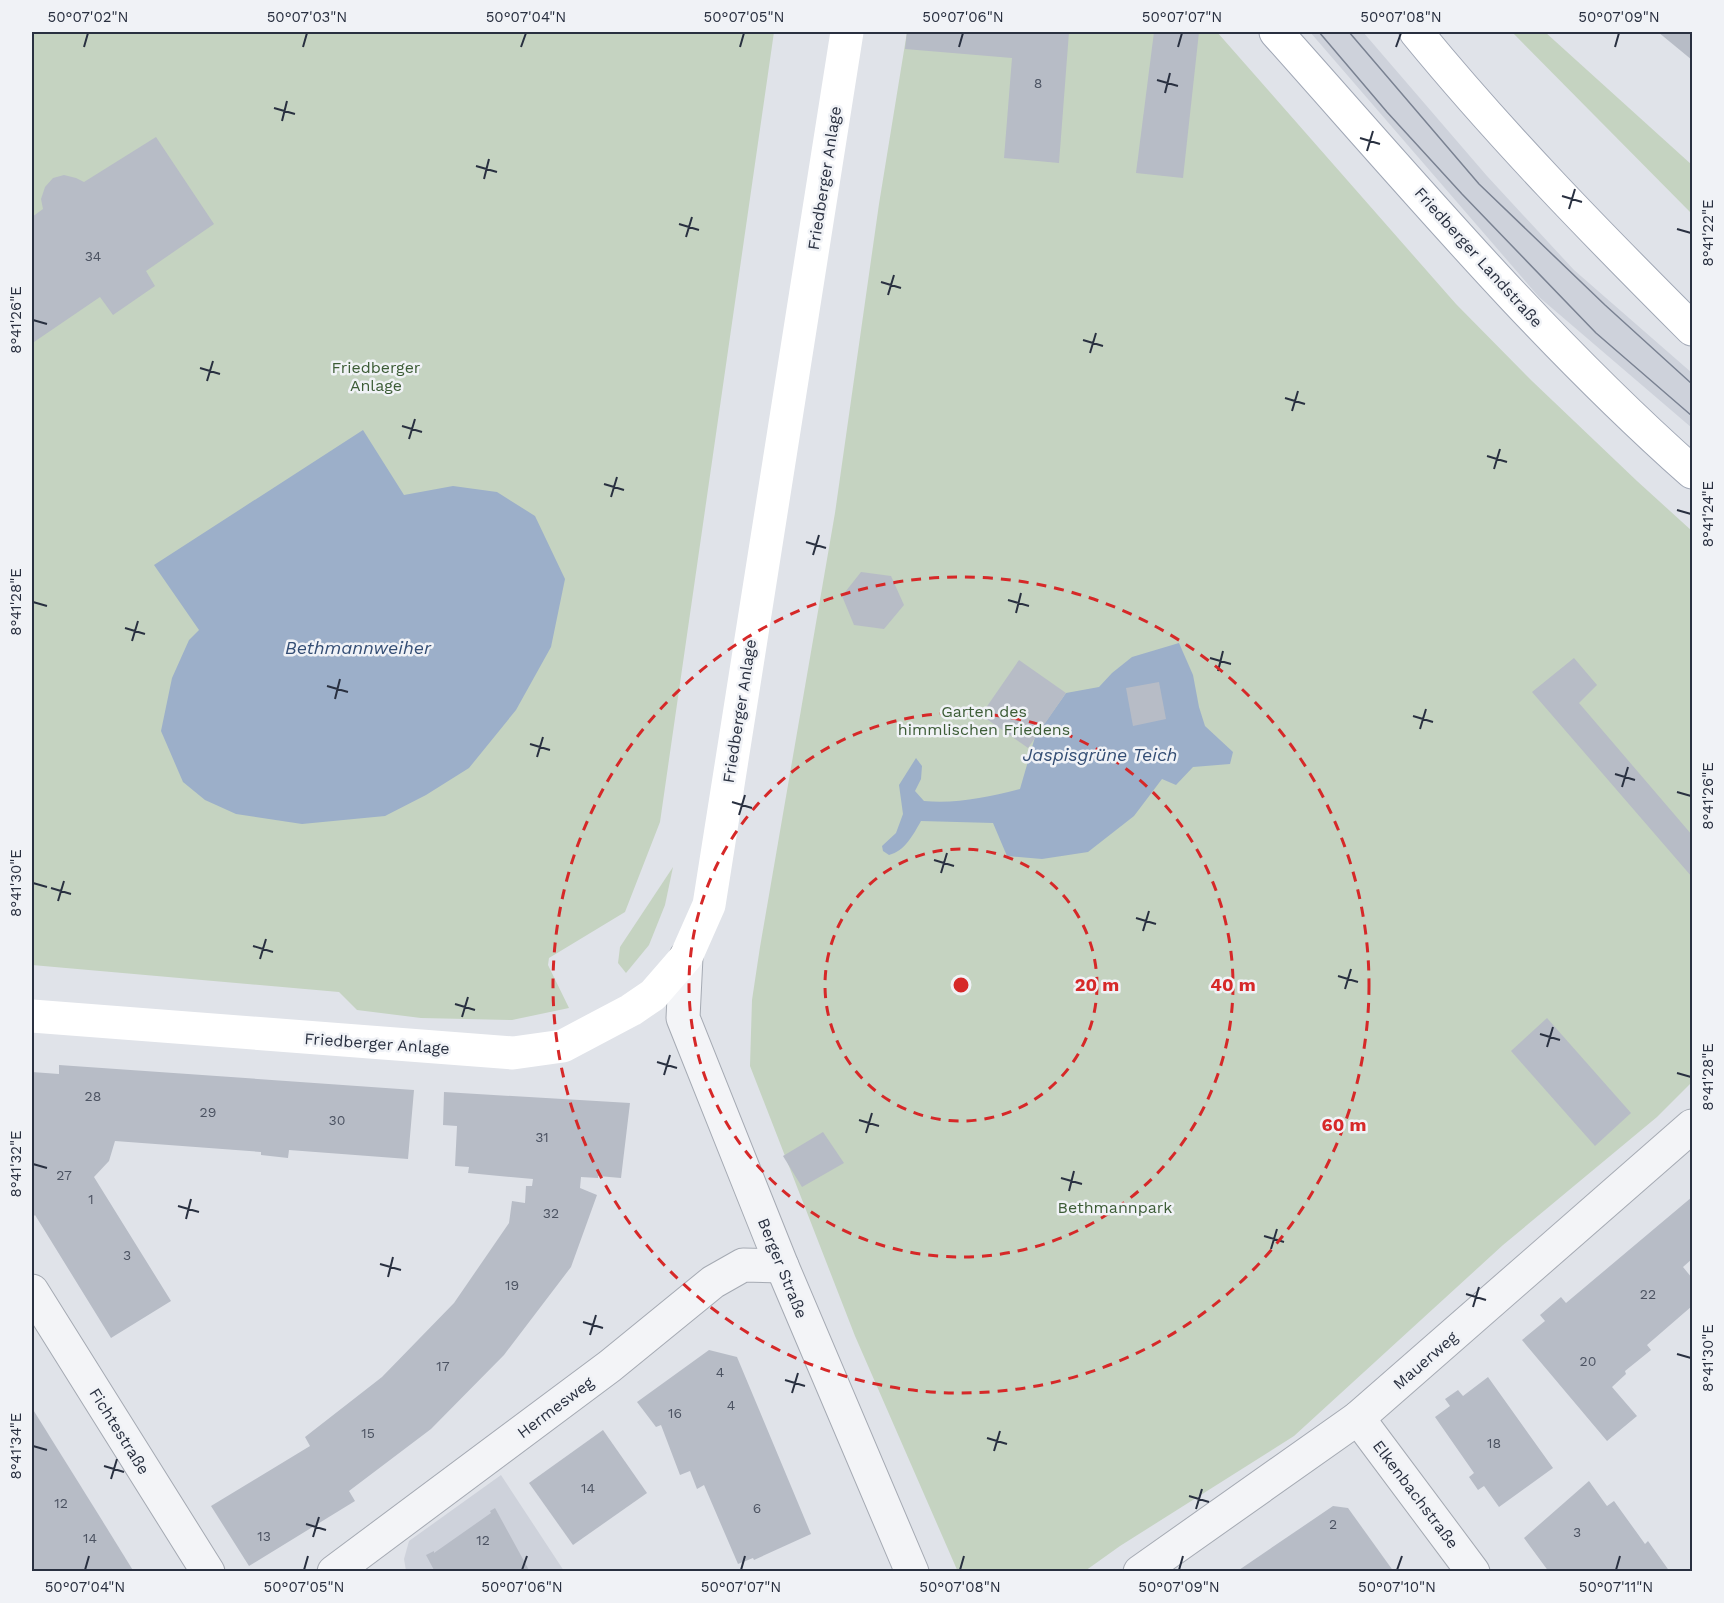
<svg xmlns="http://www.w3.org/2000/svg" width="1724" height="1603" font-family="'Work Sans',sans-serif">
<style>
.built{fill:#ced2db}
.green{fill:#c5d3c1}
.water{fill:#9cafc9}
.building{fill:#b7bcc6}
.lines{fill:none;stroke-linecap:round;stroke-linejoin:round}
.minor-casing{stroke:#a5aab3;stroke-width:35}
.primary-casing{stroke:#a0a7b5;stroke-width:35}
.minor{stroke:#f3f4f7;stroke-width:33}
.secondary{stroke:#fff;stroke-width:33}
.primary{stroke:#fff;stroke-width:33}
.tram{stroke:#7a8292;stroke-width:1.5}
.ticks{fill:none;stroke:#293040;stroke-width:2}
.ring{fill:none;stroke:#d62828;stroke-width:3;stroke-dasharray:10 8}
.labels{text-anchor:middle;stroke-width:5;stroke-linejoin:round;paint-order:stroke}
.number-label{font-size:14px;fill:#4c5362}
.street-label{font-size:16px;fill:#293040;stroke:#f0f2f6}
.park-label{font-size:16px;fill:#3c5c36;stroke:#f0f2f6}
.water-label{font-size:18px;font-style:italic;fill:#334d74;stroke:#f0f2f6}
.centre{fill:#d62828;stroke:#f0f2f6;stroke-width:3}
.ring-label{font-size:18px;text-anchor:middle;font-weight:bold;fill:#d62828;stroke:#f0f2f6;stroke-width:5;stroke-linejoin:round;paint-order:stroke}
.neatline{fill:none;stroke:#293040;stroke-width:2}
.ticks-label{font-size:15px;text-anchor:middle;fill:#293040}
</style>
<rect width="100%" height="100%" fill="#e0e3e9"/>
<g class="built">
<polygon points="1310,32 1363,32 1487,176 1574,270 1692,373 1692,428 1539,297"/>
<polygon points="501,1475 564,1571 406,1571 404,1559 409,1541"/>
</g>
<g class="green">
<polygon points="32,32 774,32 660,822 625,912 549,958 548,965 569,1008 512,1020 421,1018 357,1010 339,992 32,965"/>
<polygon points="907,32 1217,32 1456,304 1532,381 1637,481 1692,531 1692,1082 1657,1117 1503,1245 1294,1436 1120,1546 1085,1571 958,1572 855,1336 750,1066 752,1000 760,947 835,513 879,204"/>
<polygon points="1512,32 1545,32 1692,165 1692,214"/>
<polygon points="673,867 665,905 649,945 626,973 618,963 620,947"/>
</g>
<g class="water">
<polygon points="363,430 404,495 453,486 497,492 535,516 565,579 551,647 516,710 469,768 426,795 385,816 302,824 236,814 205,800 183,782 161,731 172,678 189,640 199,630 154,565"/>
<path d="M1179,643L1193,675L1199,707L1205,726L1233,752L1230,764L1193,767L1176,785L1162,779L1134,816L1088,852L1042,859L1007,856L993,823L921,821C913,835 905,851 889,855L883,851L882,846L896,833L903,814L899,785L916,758L922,766L921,779L915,791L924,801C957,804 988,797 1020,789L1035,737L1066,693L1099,687L1112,673L1132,657Z"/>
</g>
<g class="building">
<polygon points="907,32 1069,32 1059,163 1004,158 1012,58 905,49"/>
<polygon points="1154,32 1199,32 1183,178 1136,173"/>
<polygon points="1658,32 1692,32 1692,60"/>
<polygon points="156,137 214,224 146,271 155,286 113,315 100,297 34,342 32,338 32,217 43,209 41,199 45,187 53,178 64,175 76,178 84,182"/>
<polygon points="861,572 891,576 904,605 884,629 854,625 842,596"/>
<polygon points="1574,658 1597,685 1579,703 1692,835 1692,877 1532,692"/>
<polygon points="1019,660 1066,693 1028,748 981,715"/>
<polygon points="1159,682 1166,719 1133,726 1126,688"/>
<polygon points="1547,1018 1631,1113 1595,1146 1511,1051"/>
<polygon points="59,1065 414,1090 408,1159 289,1150 288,1158 261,1155 261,1152 115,1141 109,1161 94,1177 171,1301 111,1338 35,1215 33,1217 32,1215 32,1072 59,1074"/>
<polygon points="444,1092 630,1103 621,1178 598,1176 598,1178 581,1177 580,1188 597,1195 571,1267 504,1355 431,1429 349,1491 355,1501 249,1566 211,1506 310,1446 305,1437 382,1377 454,1303 509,1223 512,1201 525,1203 526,1186 532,1186 533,1179 468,1173 469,1167 455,1166 457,1126 443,1125"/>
<polygon points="823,1132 844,1163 802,1187 783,1156"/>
<polygon points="1692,1197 1692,1259 1683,1267 1692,1278 1692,1306 1647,1345 1651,1350 1625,1371 1626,1374 1612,1387 1637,1416 1607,1441 1522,1340 1545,1321 1540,1315 1561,1297 1566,1303"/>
<polygon points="709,1350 737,1357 811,1534 754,1560 753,1558 738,1564 704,1485 697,1489 690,1471 680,1475 661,1425 656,1427 637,1402"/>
<polygon points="1488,1377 1553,1468 1499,1507 1484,1486 1478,1490 1469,1477 1474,1473 1435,1417 1450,1406 1445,1399 1458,1390 1463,1396"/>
<polygon points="32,1408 100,1517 134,1572 35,1572 32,1566"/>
<polygon points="603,1430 647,1493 573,1545 529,1483"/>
<polygon points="1589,1481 1607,1506 1614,1501 1645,1544 1648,1541 1670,1572 1549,1572 1524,1538"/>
<polygon points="1333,1506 1348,1508 1394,1572 1236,1572"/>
<polygon points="495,1508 530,1572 435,1572 426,1555 434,1551 434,1553 491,1513 490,1511"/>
</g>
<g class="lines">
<g class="minor-casing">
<g id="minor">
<polyline points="686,957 683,1018 782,1266 912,1572"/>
<polyline points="32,1291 208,1572"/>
<polyline points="1358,1418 1473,1572"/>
<polyline points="334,1572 610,1366 713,1282 743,1265 782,1266"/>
<polyline points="1140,1572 1358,1418 1692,1126"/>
</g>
</g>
<g class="primary-casing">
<g id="primary">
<path d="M1276,32C1410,182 1541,338 1692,472"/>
<path d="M1416,32C1502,137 1596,233 1692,329"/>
</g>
</g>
<use href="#minor" class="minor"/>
<polyline class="secondary" points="32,1016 513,1053 563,1046 631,1010 653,995 686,957 709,905 847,32"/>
<use href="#primary" class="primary"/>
<g class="tram">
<polyline points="1319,32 1387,112 1462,194 1596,333 1692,416"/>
<polyline points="1349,32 1479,184 1605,305 1692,384"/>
</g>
</g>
<path class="ticks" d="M84,47L88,33M303,47L307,33M521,47L526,33M740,47L744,33M959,47L963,33M1178,47L1182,33M1396,47L1401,33M1615,47L1619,33M1157,80L1178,86M1165,93L1170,73M274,108L295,114M282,121L287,101M1360,138L1380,144M1367,151L1373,131M476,166L497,172M484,179L489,159M1562,196L1582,202M1569,209L1575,189M679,224L699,230M1677,229L1691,233M686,237L692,217M881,282L901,288M888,295L894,275M33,320L47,324M1083,340L1103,346M1090,353L1096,333M200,368L220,374M207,381L213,361M1285,398L1305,404M1292,411L1298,391M402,426L422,432M409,439L415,419M1487,456L1507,462M1494,469L1500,449M604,484L624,490M611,497L617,477M1677,510L1691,514M806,542L826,548M813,555L819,535M1008,600L1029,606M33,602L47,606M1016,613L1021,593M125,628L145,634M132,641L138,621M1210,658L1231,664M1218,671L1223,651M327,686L348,692M335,699L340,679M1413,716L1433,722M1420,729L1426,709M530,744L550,750M537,757L543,737M1615,774L1635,780M1622,787L1628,767M1677,792L1691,796M732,802L752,808M739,815L745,795M934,860L954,866M941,873L947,853M33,883L47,887M51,888L71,894M58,901L64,881M1136,918L1156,924M1143,931L1149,911M253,946L273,952M260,959L266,939M1338,976L1358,982M1345,989L1351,969M455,1004L475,1010M462,1017L468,997M1540,1034L1560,1040M1547,1047L1553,1027M657,1062L677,1068M1677,1073L1691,1077M664,1075L670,1055M859,1120L879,1126M866,1133L872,1113M33,1164L47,1168M1061,1178L1082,1184M1069,1191L1074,1171M178,1206L199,1212M186,1219L191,1199M1264,1236L1284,1242M1271,1249L1277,1229M380,1264L401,1270M388,1277L393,1257M1466,1294L1486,1300M1473,1307L1479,1287M583,1322L603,1328M590,1335L596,1315M1677,1354L1691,1358M785,1380L805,1386M792,1393L798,1373M987,1438L1007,1444M33,1446L47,1450M994,1451L1000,1431M104,1466L124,1472M111,1479L117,1459M1189,1496L1209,1502M1196,1509L1202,1489M306,1524L326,1530M313,1537L319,1517M85,1570L89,1556M304,1570L308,1556M522,1570L527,1556M741,1570L745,1556M960,1570L964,1556M1179,1570L1183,1556M1397,1570L1402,1556M1616,1570L1620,1556"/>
<g class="ring">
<circle cx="961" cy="985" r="136"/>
<circle cx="961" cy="985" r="272"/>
<circle cx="961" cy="985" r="408"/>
</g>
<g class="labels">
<g class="number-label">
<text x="1038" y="88">8</text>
<text x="93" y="261">34</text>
<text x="93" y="1101">28</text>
<text x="208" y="1117">29</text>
<text x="337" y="1125">30</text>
<text x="542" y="1142">31</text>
<text x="64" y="1180">27</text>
<text x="91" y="1204">1</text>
<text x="551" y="1218">32</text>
<text x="127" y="1260">3</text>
<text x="512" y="1290">19</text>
<text x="1648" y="1299">22</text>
<text x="1588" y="1366">20</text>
<text x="443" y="1371">17</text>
<text x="720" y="1377">4</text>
<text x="731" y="1410">4</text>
<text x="675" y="1418">16</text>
<text x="368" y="1438">15</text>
<text x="1494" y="1448">18</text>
<text x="588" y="1493">14</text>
<text x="61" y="1508">12</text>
<text x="757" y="1513">6</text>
<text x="1333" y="1529">2</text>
<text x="1577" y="1537">3</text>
<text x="264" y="1541">13</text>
<text x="90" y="1543">14</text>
<text x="483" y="1545">12</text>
</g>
<g class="street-label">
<text transform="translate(824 178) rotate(-81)" y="6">Friedberger Anlage</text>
<text transform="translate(1479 257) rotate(48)" y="6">Friedberger Landstraße</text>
<text transform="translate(739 711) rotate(-81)" y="6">Friedberger Anlage</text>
<text transform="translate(377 1043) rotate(4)" y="6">Friedberger Anlage</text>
<text transform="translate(783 1268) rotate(68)" y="6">Berger Straße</text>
<text transform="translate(1425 1360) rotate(-41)" y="6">Mauerweg</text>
<text transform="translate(555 1407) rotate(-37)" y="6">Hermesweg</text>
<text transform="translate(120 1431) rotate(58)" y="6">Fichtestraße</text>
<text transform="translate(1416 1494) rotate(53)" y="6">Elkenbachstraße</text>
</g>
<g class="park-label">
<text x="376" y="373">Friedberger<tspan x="376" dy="18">Anlage</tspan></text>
<text x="984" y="717">Garten des<tspan x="984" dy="18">himmlischen Friedens</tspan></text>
<text x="1115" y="1213">Bethmannpark</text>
</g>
<g class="water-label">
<text x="358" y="654">Bethmannweiher</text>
<text x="1100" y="761">Jaspisgrüne Teich</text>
</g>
</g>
<circle cx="961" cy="985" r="9" class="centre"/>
<g class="ring-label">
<text x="1097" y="991">20 m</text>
<text x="1233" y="991">40 m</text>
<text x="1344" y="1131">60 m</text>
</g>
<rect width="1724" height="1603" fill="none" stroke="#f0f2f6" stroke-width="66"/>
<rect x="33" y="33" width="1658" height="1537" class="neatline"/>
<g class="ticks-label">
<text x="88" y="22">50°07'02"N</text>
<text x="307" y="22">50°07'03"N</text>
<text x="526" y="22">50°07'04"N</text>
<text x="744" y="22">50°07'05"N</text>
<text x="963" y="22">50°07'06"N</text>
<text x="1182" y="22">50°07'07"N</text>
<text x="1401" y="22">50°07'08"N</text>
<text x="1619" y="22">50°07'09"N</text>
<text transform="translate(1708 233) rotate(-90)" y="5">8°41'22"E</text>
<text transform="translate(16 320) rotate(-90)" y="5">8°41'26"E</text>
<text transform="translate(1708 514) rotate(-90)" y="5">8°41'24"E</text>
<text transform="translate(16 602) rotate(-90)" y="5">8°41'28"E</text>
<text transform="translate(1708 796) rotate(-90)" y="5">8°41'26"E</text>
<text transform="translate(16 883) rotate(-90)" y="5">8°41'30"E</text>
<text transform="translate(1708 1077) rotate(-90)" y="5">8°41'28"E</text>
<text transform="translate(16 1164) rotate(-90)" y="5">8°41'32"E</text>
<text transform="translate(1708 1358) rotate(-90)" y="5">8°41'30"E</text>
<text transform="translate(16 1446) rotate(-90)" y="5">8°41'34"E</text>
<text x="85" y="1592">50°07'04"N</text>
<text x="304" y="1592">50°07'05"N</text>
<text x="522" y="1592">50°07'06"N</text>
<text x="741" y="1592">50°07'07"N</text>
<text x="960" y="1592">50°07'08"N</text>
<text x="1179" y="1592">50°07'09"N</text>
<text x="1397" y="1592">50°07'10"N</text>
<text x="1616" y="1592">50°07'11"N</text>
</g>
</svg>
